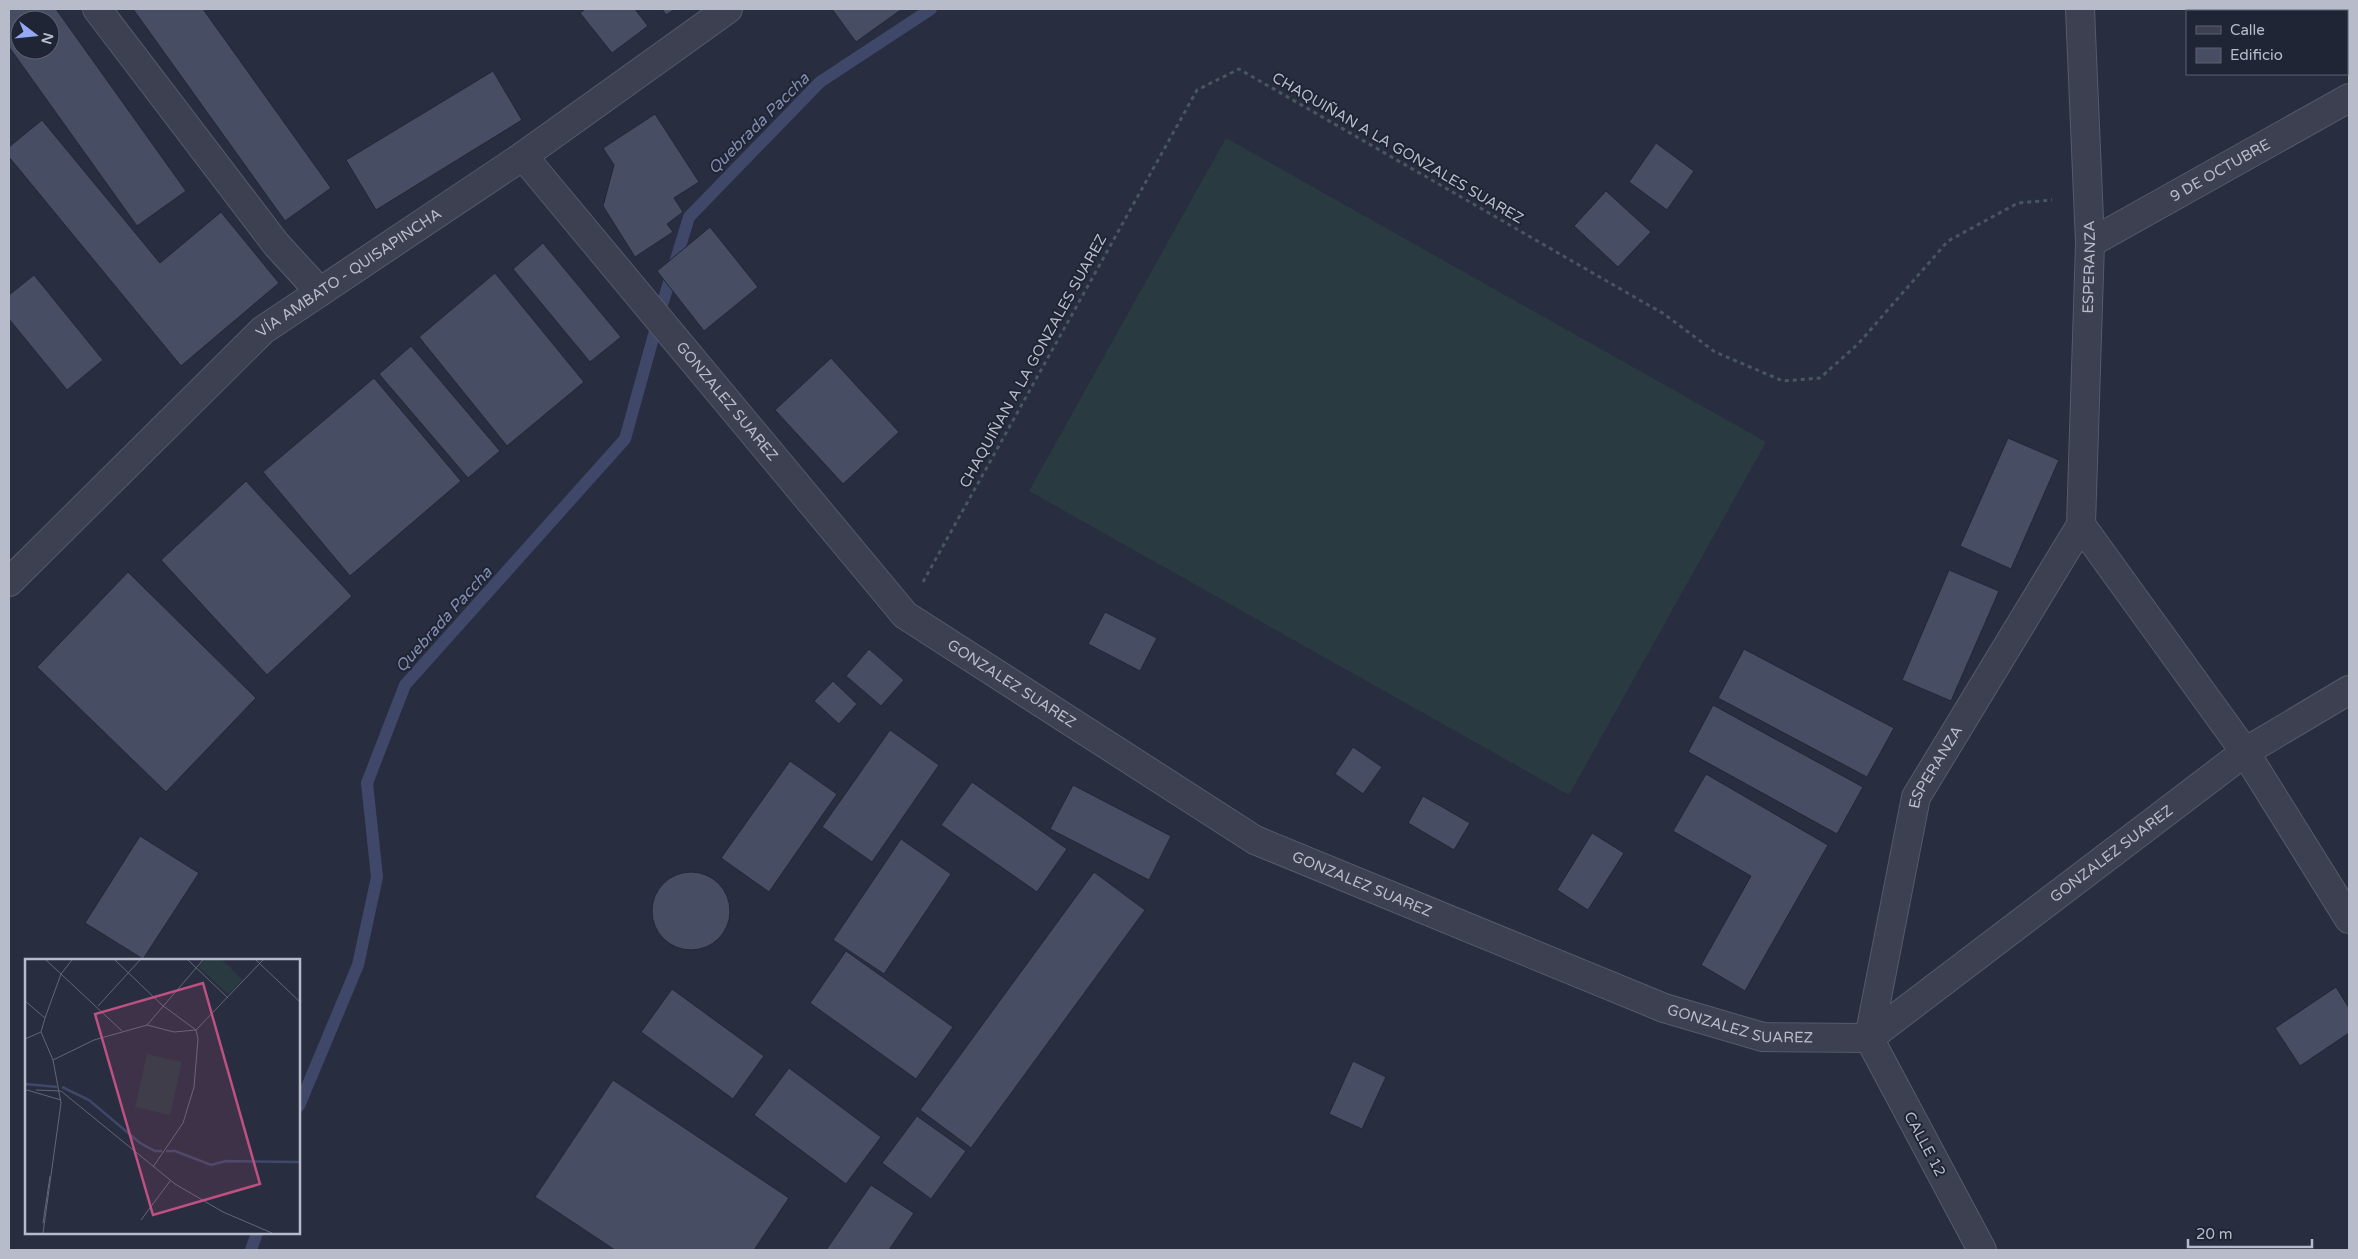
<svg xmlns="http://www.w3.org/2000/svg" width="2358" height="1259" font-family="'Varela Round',sans-serif">
<style>
.grass{fill:#2a3a41}
.lines{fill:none;stroke-linecap:round;stroke-linejoin:round}
.stream{stroke:#3f4868;stroke-width:12}
.building{fill:#474d62;stroke:#222737;fill-rule:evenodd}
.minor-casing{stroke:#565b6a;stroke-width:30}
.path{stroke:#48575e;stroke-width:3;stroke-dasharray:4 4;stroke-linecap:butt}
.minor{stroke:#3c4050;stroke-width:28}
.labels{text-anchor:middle;stroke-width:4;stroke-linejoin:round;paint-order:stroke}
.street-label{font-size:15px;fill:#b8bcca;stroke:#202535}
.water-label{font-size:16px;font-style:italic;fill:#828db0;stroke:#202535}
.inset-river{fill:none;stroke:#3f4868;stroke-width:2.5}
.inset-road{fill:none;stroke:#626677;stroke-width:1}
.view{fill:#be5182;fill-opacity:0.15;stroke:#be5182;stroke-width:2.5}
.inset-edge{fill:none;stroke:#b8bcca;stroke-width:2.5}
</style>
<rect width="100%" height="100%" fill="#282d40"/>
<polygon class="grass" points="1226,138 1766,442 1569,795 1029,491"/>
<g class="lines">
<g class="stream">
<polyline points="663,302 689,217 820,82 931,9"/>
<polyline points="299,1106 358,965 377,877 367,783 405,685 625,439 655,331"/>
<polyline points="251,1250 257,1233"/>
</g>
</g>
<g class="building">
<path d="M9,9H56L186,191L137,226L9,47ZM20,20H50V50H20Z"/>
<polygon points="133,9 203,9 331,188 285,221"/>
<polygon points="585,9 635,9 648,26 612,53 580,13"/>
<polygon points="662,9 675,9 666,15"/>
<polygon points="832,9 902,9 856,42"/>
<polygon points="493,71 522,120 376,210 346,160"/>
<polygon points="655,114 699,182 674,198 683,212 667,224 673,232 635,257 603,206 614,165 603,148"/>
<polygon points="42,120 160,263 221,212 279,283 181,366 9,157 9,147"/>
<polygon points="1656,143 1694,171 1667,210 1629,182"/>
<polygon points="1606,191 1651,232 1618,267 1574,226"/>
<polygon points="710,227 758,287 704,331 657,271"/>
<polygon points="543,243 621,337 590,362 513,269"/>
<polygon points="495,273 584,382 507,446 419,337"/>
<polygon points="34,275 103,360 67,390 9,319 9,295"/>
<polygon points="411,346 500,451 468,478 379,374"/>
<polygon points="831,358 899,432 843,484 775,410"/>
<polygon points="374,378 461,481 350,576 263,472"/>
<polygon points="2008,438 2059,460 2011,569 1960,546"/>
<polygon points="246,481 352,596 267,675 161,560"/>
<polygon points="1949,570 1999,591 1951,701 1902,680"/>
<polygon points="128,572 256,698 166,792 37,667"/>
<polygon points="1105,612 1157,638 1140,671 1088,644"/>
<polygon points="869,649 904,680 881,706 846,676"/>
<polygon points="1744,649 1894,728 1867,777 1718,698"/>
<polygon points="833,681 857,704 839,724 814,701"/>
<polygon points="1713,705 1863,787 1837,834 1688,752"/>
<polygon points="890,730 939,765 872,862 822,827"/>
<polygon points="1353,747 1382,767 1363,794 1335,774"/>
<polygon points="790,761 837,794 769,892 721,858"/>
<polygon points="1706,774 1828,845 1745,991 1701,965 1751,876 1673,831"/>
<polygon points="972,782 1067,849 1037,892 941,825"/>
<polygon points="1073,785 1171,836 1149,880 1050,829"/>
<polygon points="1423,796 1470,823 1454,850 1408,823"/>
<polygon points="1592,833 1624,853 1588,910 1557,890"/>
<polygon points="140,836 199,873 143,959 85,923"/>
<polygon points="901,839 951,874 884,974 833,940"/>
<polygon points="1094,872 1145,910 971,1148 920,1110"/>
<circle cx="691" cy="911" r="39"/>
<polygon points="846,951 953,1027 916,1079 810,1003"/>
<polygon points="2336,987 2349,1008 2349,1033 2300,1066 2275,1028"/>
<polygon points="672,989 764,1056 733,1099 641,1032"/>
<polygon points="1353,1061 1386,1077 1362,1129 1329,1114"/>
<polygon points="789,1068 881,1137 846,1184 754,1115"/>
<polygon points="613,1080 789,1198 754,1250 615,1250 535,1197"/>
<polygon points="917,1116 966,1151 931,1199 882,1163"/>
<polygon points="871,1185 914,1213 889,1250 826,1250"/>
</g>
<g class="lines">
<g class="minor-casing">
<g id="minor">
<polyline points="97,9 276,244 320,292"/>
<path id="s1" d="M523,156L905,615L1255,840L1664,1008L1763,1037L1869,1038L2245,752L2349,690"/>
<path id="s2" d="M2090,243L2349,98"/>
<polyline points="2081,525 2245,752 2349,919"/>
<path id="s3" d="M9,582L263,330L523,156L728,9"/>
<path id="s4" d="M1982,1250L1869,1038L1916,797L2081,525L2090,243L2080,9"/>
</g>
</g>
<polyline class="path" points="923,582 1197,90 1239,69 1664,314 1715,352 1783,381 1820,378 1858,344 1948,241 2018,203 2052,200"/>
<use href="#minor" class="minor"/>
</g>
<g class="labels">
<g class="street-label">
<text transform="translate(1398 148) rotate(30)" y="5">CHAQUIÑAN A LA GONZALES SUAREZ</text>
<text dy="5" stroke="none"><textPath href="#s2" startOffset="149">9 DE OCTUBRE</textPath></text>
<text dy="5" stroke="none"><textPath href="#s4" startOffset="1062">ESPERANZA</textPath></text>
<text dy="5" stroke="none"><textPath href="#s3" startOffset="461">VÍA AMBATO - QUISAPINCHA</textPath></text>
<text transform="translate(1033 361) rotate(-61)" y="5">CHAQUIÑAN A LA GONZALES SUAREZ</text>
<text dy="5" stroke="none"><textPath href="#s1" startOffset="319">GONZALEZ SUAREZ</textPath></text>
<text dy="5" stroke="none"><textPath href="#s1" startOffset="724">GONZALEZ SUAREZ</textPath></text>
<text dy="5" stroke="none"><textPath href="#s4" startOffset="521">ESPERANZA</textPath></text>
<text dy="5" stroke="none"><textPath href="#s1" startOffset="1969">GONZALEZ SUAREZ</textPath></text>
<text dy="5" stroke="none"><textPath href="#s1" startOffset="1129">GONZALEZ SUAREZ</textPath></text>
<text dy="5" stroke="none"><textPath href="#s1" startOffset="1534">GONZALEZ SUAREZ</textPath></text>
<text transform="translate(1925 1144) rotate(62)" y="5">CALLE 12</text>
</g>
<g class="water-label">
<text transform="translate(758 123) rotate(-45)" y="6">Quebrada Paccha</text>
<text transform="translate(443 619) rotate(-48)" y="6">Quebrada Paccha</text>
</g>
</g>
<g transform="translate(25 959)">
<rect width="275" height="275" fill="#282d40"/>
<path d="M180,1H197L218,21L203,35L174,8ZM122,95L157,103L145,156L110,148Z" fill="#2a3a41"/>
<path class="inset-river" d="M0,125L32,128M37,128L64,141L115,184L130,192H137M141,192H150L186,206L201,202L275,203"/>
<path class="inset-road" d="M21,1L97,72M90,1L137,46L171,71L173,80L169,128L158,164L128,208M163,1L203,39M231,1L275,43M0,42L20,59L16,73M73,47L115,1M20,59L36,15L47,1M122,66L178,1M16,73L28,101L36,144L18,274M0,80L16,73M28,101L69,81L122,66L149,73L171,71L238,1M11,131L36,132M36,132L150,225L198,253L247,274M0,133L2,131L36,141M116,261L145,222M18,264L25,217"/>
<path class="view" d="M178,24L235,225L128,256L70,55Z"/>
<rect width="275" height="275" class="inset-edge"/>
</g>
<rect width="2358" height="1259" fill="none" stroke="#b8bcca" stroke-width="20"/>
<rect x="2186" y="10" width="162" height="65" fill="#202535" stroke="#5d6171"/>
<rect x="2196" y="26" width="25" height="8" fill="#3c4050" stroke="#5d6171"/>
<text x="2230" y="35" font-size="15" fill="#b8bcca">Calle</text>
<rect x="2196" y="48" width="25" height="15" fill="#474d62" stroke="#5d6171"/>
<text x="2230" y="60" font-size="15" fill="#b8bcca">Edificio</text>
<g transform="translate(35 35) rotate(106)"><circle r="24" fill="#202535" stroke="#5d6171"/>
<path d="M0-4L9 19L0 12L-9 19Z" fill="#95a8f3"/>
<text y="-8" font-size="14" font-weight="bold" text-anchor="middle" fill="#b8bcca">N</text>
</g>
<path d="M2188 1239v8h124v-8" fill="none" stroke="#b8bcca" stroke-width="2.5"/>
<text x="2196" y="1239" font-size="15" fill="#b8bcca" stroke="#202535" stroke-width="4" paint-order="stroke">20 m</text>
</svg>
